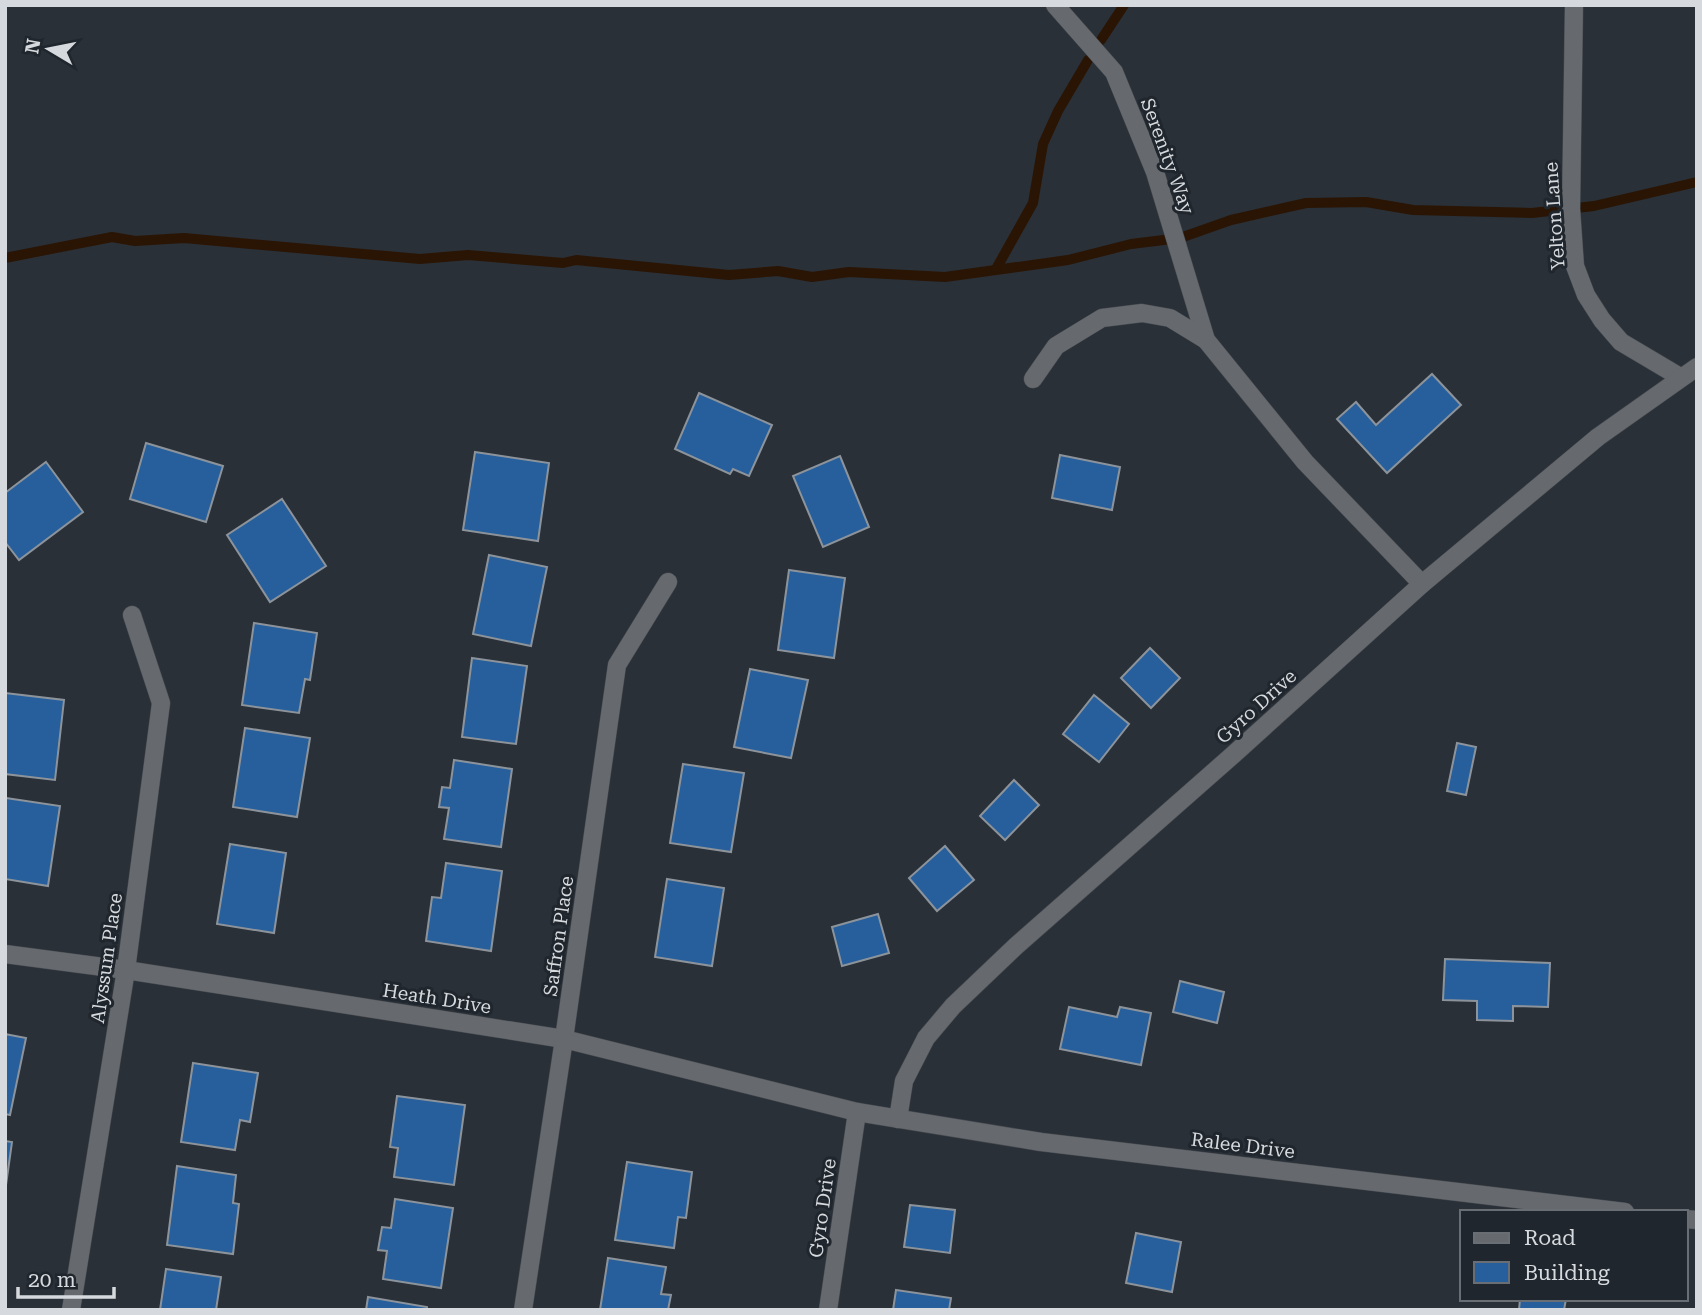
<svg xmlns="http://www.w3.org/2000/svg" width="1702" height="1315" font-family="'Roboto Serif',serif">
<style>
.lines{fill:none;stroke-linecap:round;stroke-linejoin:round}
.stream{stroke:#2a1504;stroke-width:10}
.building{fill:#265f9b;stroke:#8c939b;stroke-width:2}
.minor-casing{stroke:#464b52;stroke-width:19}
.minor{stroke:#66696d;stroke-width:18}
.labels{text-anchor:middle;stroke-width:6;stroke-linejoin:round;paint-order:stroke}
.street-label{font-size:19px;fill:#d6dade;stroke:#20262d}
</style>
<rect width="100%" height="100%" fill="#2a3037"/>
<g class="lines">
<g class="stream">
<polyline points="1101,40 1124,5"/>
<polyline points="5,258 112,237 135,241 184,238 420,259 468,255 563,263 576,260 729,275 778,271 812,277 849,272 945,277 1068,260 1131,244 1180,238 1231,220 1306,203 1366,202 1413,210 1532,213 1594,206 1697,182"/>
<polyline points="996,269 1033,203 1043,144 1058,111 1088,60"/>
</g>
</g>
<g class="building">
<polygon points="1432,374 1461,405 1387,473 1337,419 1356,402 1376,425"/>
<polygon points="699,393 772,425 749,476 733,469 730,474 675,449"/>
<polygon points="146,443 223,466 206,522 130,499"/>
<polygon points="475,452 549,463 538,541 463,530"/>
<polygon points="1060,455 1120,467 1112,510 1052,498"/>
<polygon points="840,456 869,527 823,547 793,476"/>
<polygon points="46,462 83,512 19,560 5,542 5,493"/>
<polygon points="282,499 326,566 270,602 227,535"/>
<polygon points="489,555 547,567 531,646 473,634"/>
<polygon points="789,570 845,578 834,658 778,650"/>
<polygon points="254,623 317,633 310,680 305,679 299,713 242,705"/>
<polygon points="1150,648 1180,678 1151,708 1121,678"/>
<polygon points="472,658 527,666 516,744 462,737"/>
<polygon points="750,669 808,680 791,758 734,747"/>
<polygon points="5,693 64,700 55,780 5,774"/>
<polygon points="1094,695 1129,724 1099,762 1063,734"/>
<polygon points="245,728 310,738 297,817 233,807"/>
<polygon points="1457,743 1476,747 1466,795 1447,791"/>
<polygon points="454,760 512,769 501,847 444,839 449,808 439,807 442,787 450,788"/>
<polygon points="683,764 744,773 731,852 670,843"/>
<polygon points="1014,780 1039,805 1005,840 980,816"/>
<polygon points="6,798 60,806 48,886 5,879"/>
<polygon points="230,844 286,853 274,933 217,924"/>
<polygon points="945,846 974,880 937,911 909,878"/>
<polygon points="446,863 502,871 491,951 426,941 432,897 441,898"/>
<polygon points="667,879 724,888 712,966 655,957"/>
<polygon points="878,914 889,953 842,966 832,927"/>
<polygon points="1445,959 1550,963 1548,1007 1513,1006 1513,1021 1477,1020 1477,1001 1443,1000"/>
<polygon points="1180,981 1224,992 1217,1023 1173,1012"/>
<polygon points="1069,1007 1117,1017 1120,1007 1151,1013 1141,1065 1060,1049"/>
<polygon points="5,1034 26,1038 10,1115 5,1114"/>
<polygon points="193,1063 258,1073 250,1122 240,1120 235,1150 181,1142"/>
<polygon points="397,1096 465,1105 454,1185 394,1177 398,1148 390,1147"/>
<polygon points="5,1141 12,1142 5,1192"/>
<polygon points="627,1162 692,1172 686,1218 678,1217 674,1248 615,1240"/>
<polygon points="177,1166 236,1175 233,1203 239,1204 233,1254 167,1245"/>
<polygon points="395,1199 453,1208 441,1288 383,1279 387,1251 378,1250 382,1227 391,1228"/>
<polygon points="910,1205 955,1210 950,1253 904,1247"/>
<polygon points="1136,1233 1181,1242 1172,1292 1126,1283"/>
<polygon points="608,1258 666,1267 661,1294 671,1295 668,1310 600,1310"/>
<polygon points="166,1269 221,1277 216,1310 160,1310"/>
<polygon points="896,1290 951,1298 949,1310 893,1310"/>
<polygon points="368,1297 427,1307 427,1310 366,1310"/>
<polygon points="1520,1299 1566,1299 1564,1310 1519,1310"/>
</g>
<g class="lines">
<g class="minor-casing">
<g id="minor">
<polyline points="1055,5 1114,72 1155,172 1206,340 1305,462 1422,584"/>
<polyline points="1574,5 1571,209 1575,266 1586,295 1602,320 1621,342 1680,377"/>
<polyline points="1033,379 1056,346 1102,318 1142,313 1170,318 1206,340"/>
<polyline points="5,954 126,970 564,1039 857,1112 1041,1142 1625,1212"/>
<polyline points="898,1119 904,1081 926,1038 953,1006 1016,946 1234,754 1422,584 1598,437 1697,367"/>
<polyline points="1686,1219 1697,1220"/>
<polyline points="71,1310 126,970 161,703 132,615"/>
<polyline points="523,1310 564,1039 617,665 668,582"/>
<polyline points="828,1310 857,1112"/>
</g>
</g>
<use href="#minor" class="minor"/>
</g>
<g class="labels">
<g class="street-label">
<text transform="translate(1168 156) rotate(70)" y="7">Serenity Way</text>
<text transform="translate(1554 216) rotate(-94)" y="7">Yelton Lane</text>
<text transform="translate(1256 706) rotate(-42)" y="7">Gyro Drive</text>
<text transform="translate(558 936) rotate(-82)" y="7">Saffron Place</text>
<text transform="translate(106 958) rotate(-82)" y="7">Alyssum Place</text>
<text transform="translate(437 998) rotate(9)" y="7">Heath Drive</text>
<text transform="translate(1243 1145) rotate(7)" y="7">Ralee Drive</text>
<text transform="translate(822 1208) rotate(-82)" y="7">Gyro Drive</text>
</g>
</g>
<rect width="1702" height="1315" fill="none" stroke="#d6dade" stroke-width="14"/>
<rect x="1460" y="1210" width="228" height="91" fill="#20262d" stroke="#696e74" stroke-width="2"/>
<rect x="1474" y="1233" width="35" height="10" fill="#66696d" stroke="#696e74" stroke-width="2"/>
<text x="1524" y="1245" font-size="21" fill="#d6dade">Road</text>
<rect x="1474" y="1262" width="35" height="21" fill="#265f9b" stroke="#696e74" stroke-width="2"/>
<text x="1524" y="1280" font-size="21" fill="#d6dade">Building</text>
<g transform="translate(49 49) rotate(280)" stroke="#20262d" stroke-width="5" paint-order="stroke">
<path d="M0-5L12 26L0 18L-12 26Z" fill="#d6dade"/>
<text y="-10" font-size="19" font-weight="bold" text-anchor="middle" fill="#d6dade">N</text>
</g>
<path d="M18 1287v10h96v-10" fill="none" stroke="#d6dade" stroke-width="3.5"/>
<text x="28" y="1287" font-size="21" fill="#d6dade" stroke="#20262d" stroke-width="5" paint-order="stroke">20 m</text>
</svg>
